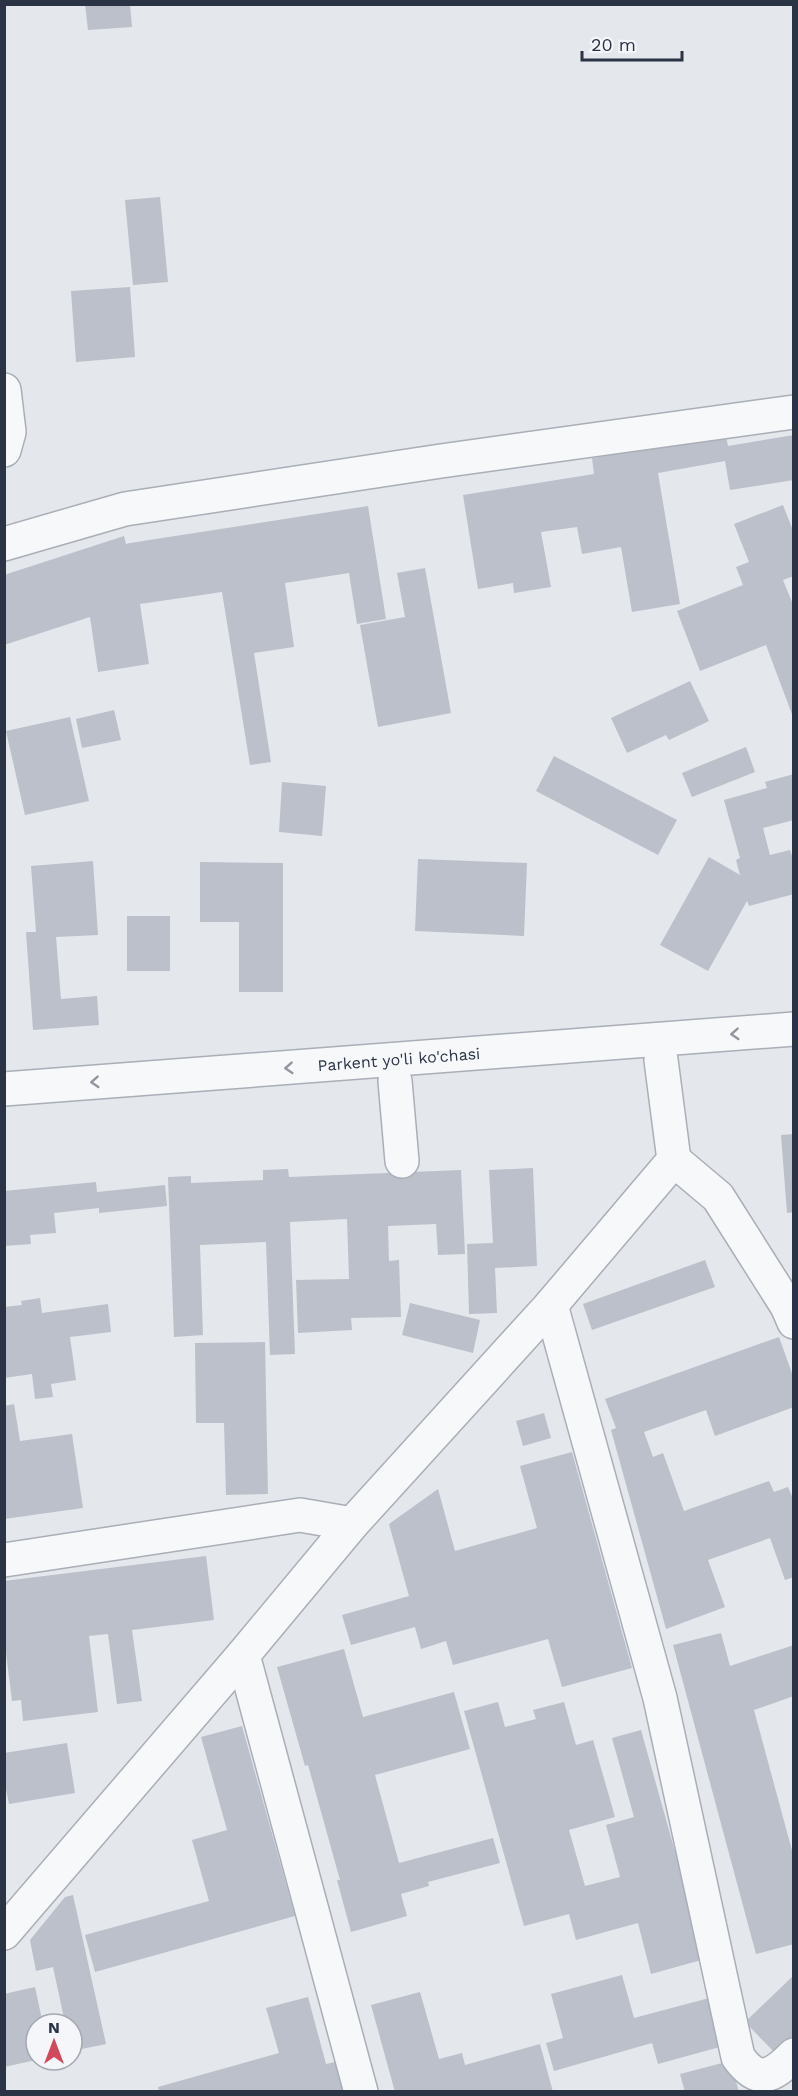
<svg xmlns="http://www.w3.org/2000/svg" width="798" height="2096" font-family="'Work Sans',sans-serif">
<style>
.building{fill:#bbc0ca}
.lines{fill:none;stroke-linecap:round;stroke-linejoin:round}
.minor-casing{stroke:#a9aeb7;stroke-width:36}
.minor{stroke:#f7f8fa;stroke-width:33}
.oneway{stroke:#9196a0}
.labels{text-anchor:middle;stroke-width:6;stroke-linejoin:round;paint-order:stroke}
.street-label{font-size:16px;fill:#2b3445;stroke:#f4f6f9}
</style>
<rect width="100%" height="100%" fill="#e4e7ec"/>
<g class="building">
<polygon points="85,4 130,4 132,27 88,30"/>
<polygon points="160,197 168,282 133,285 125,200"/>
<polygon points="130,287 135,357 76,362 71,291"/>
<polygon points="794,435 794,480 730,490 725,461 658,473 680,604 632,612 621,547 582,554 577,527 541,532 551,587 514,593 513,583 478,589 463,495 594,474 592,458 726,436 728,446"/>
<polygon points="783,505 794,533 794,576 783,580 794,607 793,717 766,645 700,671 677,611 743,585 736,567 749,562 734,524"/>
<polygon points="368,506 386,619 357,624 349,573 285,583 294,647 254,653 271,762 250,765 222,592 140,604 149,664 98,672 90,617 4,645 4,575 124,536 126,544 130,543"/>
<polygon points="425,568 451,713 378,727 360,625 405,617 397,573"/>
<polygon points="690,681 709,721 669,740 666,735 627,753 611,718"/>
<polygon points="114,710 121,740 82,748 76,719"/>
<polygon points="70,717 89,801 25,815 6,731"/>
<polygon points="746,747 755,772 692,797 682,773"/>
<polygon points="554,756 677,820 658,855 536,791"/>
<polygon points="794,774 794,820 763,828 770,855 790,850 794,862 794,894 749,906 747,901 708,971 660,945 709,857 740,875 736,860 740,858 724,800 767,788 765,782"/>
<polygon points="282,782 326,786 322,836 279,832"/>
<polygon points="418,859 527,863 524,936 415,931"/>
<polygon points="93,861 98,935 56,937 61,999 97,996 99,1025 33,1030 26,932 36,932 31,866"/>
<polygon points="200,862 283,863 283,992 239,992 239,922 200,922"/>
<rect x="127" y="916" width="43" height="55"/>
<polygon points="794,1134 794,1212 787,1213 781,1135"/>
<polygon points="533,1168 537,1266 495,1268 497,1313 469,1314 467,1244 493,1243 489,1170"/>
<polygon points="288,1169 289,1177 461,1170 465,1254 438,1255 436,1224 388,1226 389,1261 399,1260 401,1317 351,1318 352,1330 298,1333 296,1280 349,1279 347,1219 290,1222 295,1354 270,1355 266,1242 200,1245 203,1335 174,1337 168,1177 191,1176 191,1183 263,1180 263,1170"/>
<polygon points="96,1182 97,1192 165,1185 167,1206 99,1213 99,1208 54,1213 56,1233 30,1235 31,1244 4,1246 4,1191"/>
<polygon points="705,1260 715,1287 592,1330 583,1304"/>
<polygon points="40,1298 42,1313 108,1304 111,1332 70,1337 76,1380 51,1384 53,1397 35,1399 32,1374 4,1378 4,1307 22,1305 21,1301"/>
<polygon points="410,1303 480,1320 473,1353 402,1335"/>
<polygon points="779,1337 794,1379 794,1407 715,1436 706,1410 644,1432 653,1457 663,1453 684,1511 769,1481 774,1492 788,1487 794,1501 794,1577 785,1580 770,1538 708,1560 725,1607 666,1629 611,1430 616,1428 605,1399"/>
<polygon points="265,1342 268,1494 226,1495 224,1423 196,1423 195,1343"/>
<polygon points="14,1404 20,1441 72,1434 83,1508 4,1519 4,1406"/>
<polygon points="544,1413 551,1438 523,1446 516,1421"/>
<polygon points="572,1452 632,1668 562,1687 548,1639 453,1665 446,1641 421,1649 415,1627 351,1645 342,1615 409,1596 389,1524 438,1489 455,1551 537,1528 520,1466"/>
<polygon points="206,1556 214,1620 132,1630 142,1701 117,1704 108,1634 89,1636 98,1712 23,1721 21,1700 12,1701 4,1637 4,1581"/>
<polygon points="721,1633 730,1666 794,1645 794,1696 754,1710 794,1858 794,1944 756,1954 673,1645"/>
<polygon points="344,1649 363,1717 454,1692 470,1749 375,1775 399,1863 493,1838 500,1863 428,1882 429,1886 401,1894 407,1916 351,1932 337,1880 340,1880 308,1765 305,1766 277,1667"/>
<polygon points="498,1702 505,1727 536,1719 533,1710 564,1702 576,1745 593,1740 615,1817 569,1830 585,1886 620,1877 606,1825 634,1817 612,1738 641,1730 705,1959 651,1974 638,1923 576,1940 569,1914 524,1926 464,1711"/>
<polygon points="242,1726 295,1916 95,1972 85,1935 209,1901 192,1840 227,1830 201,1737"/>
<polygon points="67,1743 75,1793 9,1804 4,1780 4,1753"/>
<polygon points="73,1895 106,2044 72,2051 72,2024 56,2024 56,2020 64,2018 53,1967 36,1971 30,1940 65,1897"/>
<polygon points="622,1975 634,2018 713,1997 727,2045 658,2064 652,2043 554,2071 546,2043 563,2038 551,1994"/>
<polygon points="794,1975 794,2035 775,2053 745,2022"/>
<polygon points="35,1987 43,2024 36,2024 36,2060 4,2067 4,1994"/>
<polygon points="420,1992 439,2059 462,2053 465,2065 540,2044 553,2092 395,2092 371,2005"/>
<polygon points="308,1997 326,2064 335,2062 343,2092 159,2092 158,2087 279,2053 266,2008"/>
<polygon points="730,2061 739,2092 685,2092 680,2074"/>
</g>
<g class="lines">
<g class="minor-casing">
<g id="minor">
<polyline points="4,390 9,432 4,450"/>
<polyline points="4,544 125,509 441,461 794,412"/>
<polyline points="395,1081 402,1161"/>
<path id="s1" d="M4,1089L794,1029"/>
<polyline points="674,1160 718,1197 787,1306 794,1322"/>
<path d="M551,1305L660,1698L738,2057C758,2085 772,2077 794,2055"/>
<polyline points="4,1560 300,1515 352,1524"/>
<polyline points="243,1655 361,2092"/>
<polyline points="4,1933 243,1655 352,1524 551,1305 674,1160 661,1060"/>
</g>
</g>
<use href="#minor" class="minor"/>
</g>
<defs><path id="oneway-chevron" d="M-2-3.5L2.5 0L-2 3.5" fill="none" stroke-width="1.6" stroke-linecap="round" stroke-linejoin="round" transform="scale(1.5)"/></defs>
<g class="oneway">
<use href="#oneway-chevron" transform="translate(735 1034) rotate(176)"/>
<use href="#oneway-chevron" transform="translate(289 1068) rotate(176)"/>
<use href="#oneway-chevron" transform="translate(95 1082) rotate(176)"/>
</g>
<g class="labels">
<g class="street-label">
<text dy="6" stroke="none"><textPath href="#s1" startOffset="396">Parkent yo'li ko'chasi</textPath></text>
</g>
</g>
<rect width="798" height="2096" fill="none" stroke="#2b3445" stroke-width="12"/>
<g transform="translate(54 2042)"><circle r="28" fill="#f4f6f9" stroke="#a4a8b1" stroke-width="1.5"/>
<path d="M0-4.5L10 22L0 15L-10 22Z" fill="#d1495b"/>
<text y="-9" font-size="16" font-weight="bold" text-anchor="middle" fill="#2b3445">N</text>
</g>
<path d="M582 51v9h100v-9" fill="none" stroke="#2b3445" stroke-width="3"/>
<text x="591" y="51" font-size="18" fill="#2b3445" stroke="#f4f6f9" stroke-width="4.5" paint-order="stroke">20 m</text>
</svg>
